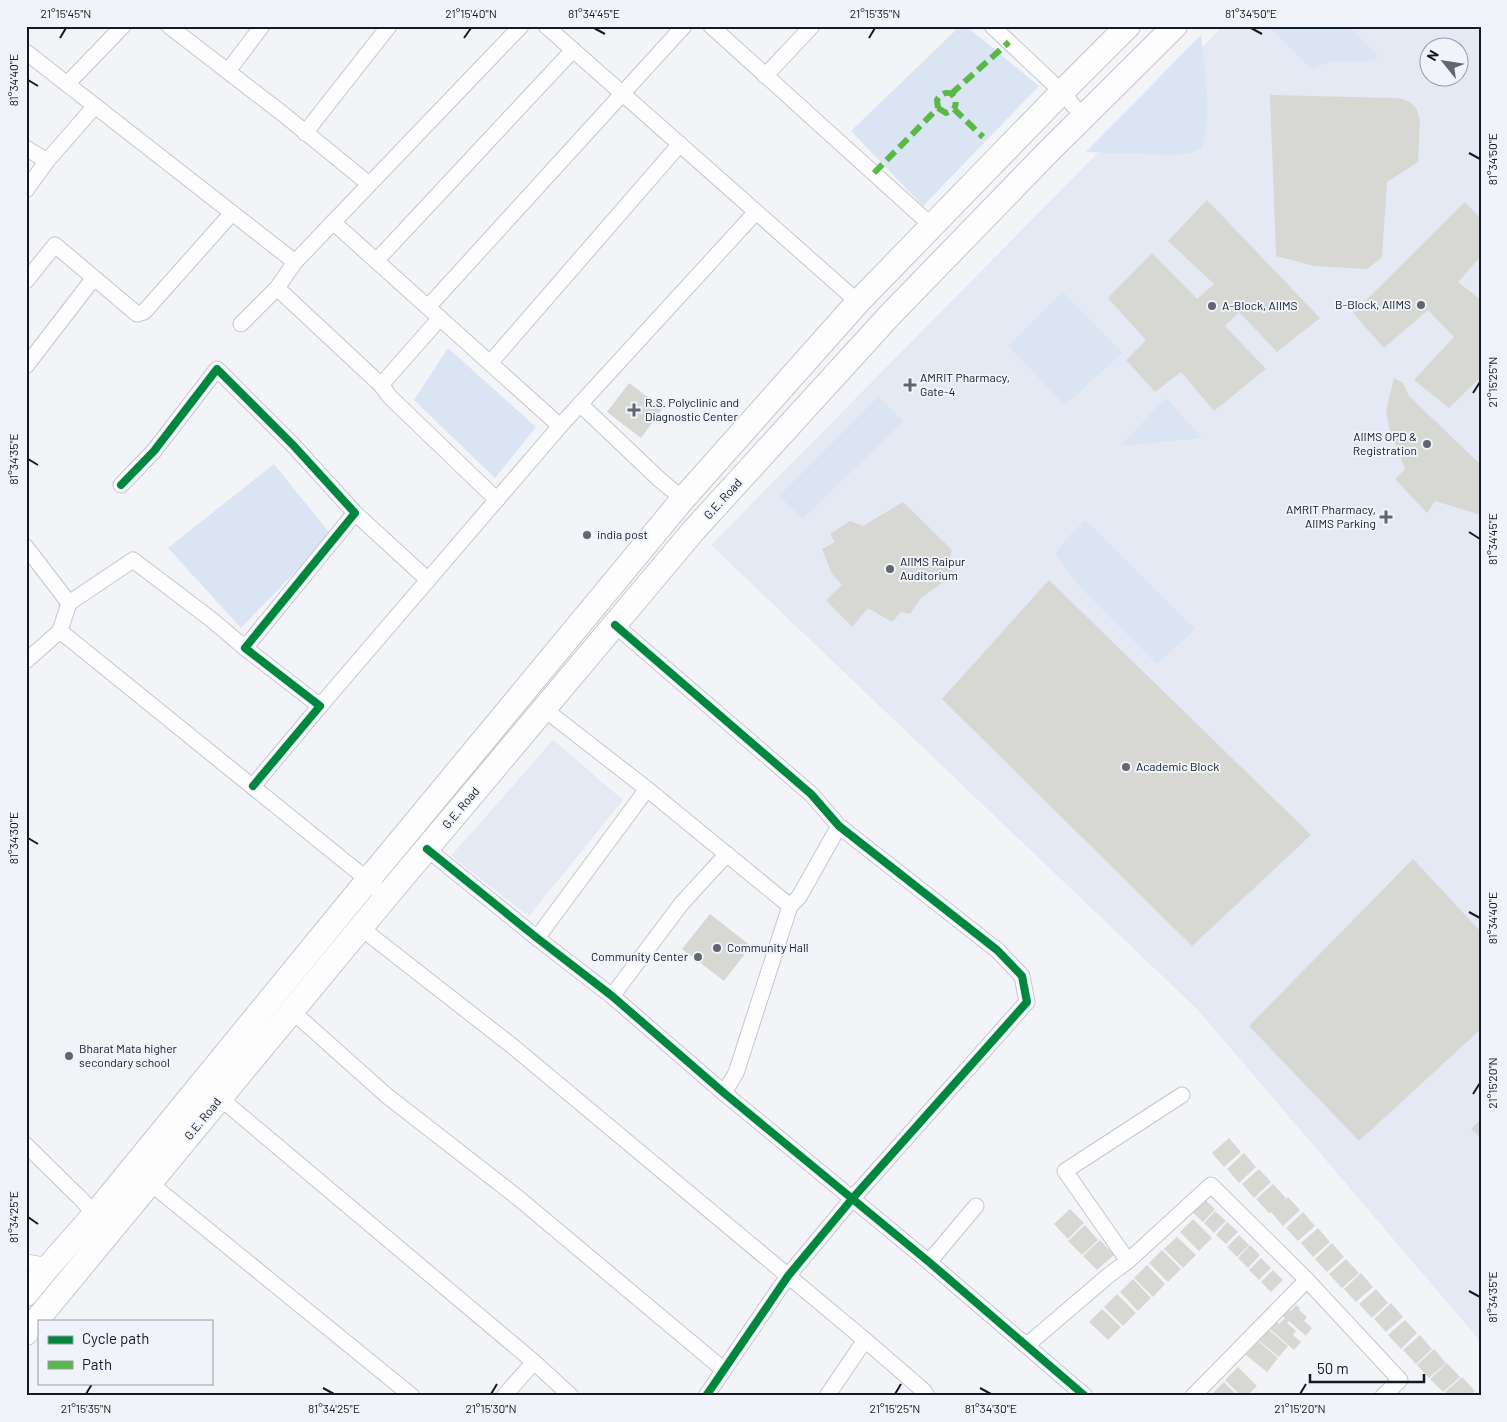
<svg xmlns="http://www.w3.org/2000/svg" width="1507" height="1422" font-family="Barlow,sans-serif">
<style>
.built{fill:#e4e9f4;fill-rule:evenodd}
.green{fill:#dbe4f2}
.building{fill:#d7d8d3}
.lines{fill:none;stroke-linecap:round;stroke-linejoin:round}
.street-casing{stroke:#c3c7ce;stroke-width:17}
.primary-casing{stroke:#c3c7ce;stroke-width:26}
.street{stroke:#fdfdfe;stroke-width:15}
.primary{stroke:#fdfdfe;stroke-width:24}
.quiet{stroke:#58b947;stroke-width:6;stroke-dasharray:12 6;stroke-linecap:butt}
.cycleway-casing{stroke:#f0f3fa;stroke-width:11}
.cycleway{stroke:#00873e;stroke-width:8}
.ticks{fill:none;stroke:#131a25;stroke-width:2}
.poi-dot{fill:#61666f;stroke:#f0f3fa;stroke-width:2}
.labels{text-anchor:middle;stroke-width:4;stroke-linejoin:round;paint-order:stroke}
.poi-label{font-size:12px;fill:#131a25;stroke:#f0f3fa;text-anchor:start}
.street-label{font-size:12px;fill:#131a25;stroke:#f0f3fa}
.neatline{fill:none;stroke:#131a25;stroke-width:2}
.ticks-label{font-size:12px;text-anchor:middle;fill:#131a25}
</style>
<rect width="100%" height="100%" fill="#f2f4f8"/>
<g class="built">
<path d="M1223,26H1481V1342L1198,1010L711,545ZM1430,48H1460V78H1430Z"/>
<polygon points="553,740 623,800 529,916 451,856"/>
</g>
<g class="green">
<polygon points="960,26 966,26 1039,86 923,206 851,131"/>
<polygon points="1269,26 1349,26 1378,56 1373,61 1332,61 1311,69"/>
<path d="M1201,35C1204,70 1213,114 1202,148L1191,153L1174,155L1086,152Z"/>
<polygon points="1063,292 1122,353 1065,405 1008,346"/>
<polygon points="448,348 536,427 495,478 414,400"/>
<polygon points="878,397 903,421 803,519 779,496"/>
<polygon points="1166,398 1202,438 1120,446"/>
<polygon points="274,464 331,535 241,628 168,548"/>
<polygon points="1085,520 1195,629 1157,664 1082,589 1055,554 1067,538"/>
</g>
<g class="building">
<polygon points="1270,95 1393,98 1403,99 1411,103 1417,110 1420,120 1418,162 1387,182 1382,257 1367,269 1314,266 1276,256"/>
<polygon points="1207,200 1320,318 1277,352 1239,312 1225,326 1266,369 1214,411 1181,372 1155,392 1126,360 1146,340 1108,298 1152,253 1197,299 1214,284 1168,241"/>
<polygon points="1465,202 1481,219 1481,256 1458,282 1481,300 1481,377 1449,408 1414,380 1454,337 1428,310 1384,348 1353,313"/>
<polygon points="1394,378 1403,383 1409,396 1481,465 1481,515 1435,501 1427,513 1395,479 1405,469 1390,431 1386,411"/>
<polygon points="629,383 663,408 641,438 607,412"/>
<polygon points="903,502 952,550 948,564 954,574 921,598 910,614 901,612 892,622 868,608 852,627 826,600 842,585 832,574 822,549 835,542 830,534 850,521 863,526"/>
<polygon points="1049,580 1311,835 1192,946 942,699"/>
<polygon points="1413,859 1481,932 1481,1029 1359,1141 1249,1026"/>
<polygon points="710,914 751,946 724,981 682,949"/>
<polygon points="1481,1119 1481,1138 1471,1129"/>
<polygon points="1229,1138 1241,1152 1224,1167 1212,1153"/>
<polygon points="1244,1153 1256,1167 1239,1183 1227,1169"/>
<polygon points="1259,1169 1271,1182 1254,1198 1242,1184"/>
<polygon points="1273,1184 1286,1198 1280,1204 1288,1197 1300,1210 1283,1226 1271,1212 1269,1213 1256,1199"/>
<polygon points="1204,1199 1215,1209 1203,1222 1192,1212"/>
<polygon points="1070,1209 1084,1223 1068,1239 1054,1224"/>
<polygon points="1215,1211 1226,1221 1214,1233 1204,1223"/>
<polygon points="1303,1212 1315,1226 1298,1241 1286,1228"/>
<polygon points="1193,1219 1212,1238 1199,1251 1180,1232"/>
<polygon points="1227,1222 1238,1232 1226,1244 1216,1235"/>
<polygon points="1085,1225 1098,1240 1082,1255 1068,1241"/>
<polygon points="1318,1228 1330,1242 1313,1257 1301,1243"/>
<polygon points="1239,1235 1249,1245 1237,1257 1227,1247"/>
<polygon points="1177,1237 1196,1255 1183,1268 1164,1249"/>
<polygon points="1100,1240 1114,1255 1097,1270 1083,1256"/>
<polygon points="1332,1243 1344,1257 1327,1272 1315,1259"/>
<polygon points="1250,1245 1260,1255 1248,1268 1238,1258"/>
<polygon points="1162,1250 1181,1269 1168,1282 1149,1263"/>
<polygon points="1261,1258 1271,1268 1259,1280 1249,1270"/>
<polygon points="1346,1259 1359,1273 1342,1288 1329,1274"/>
<polygon points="1147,1265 1165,1284 1153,1297 1134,1278"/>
<polygon points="1273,1270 1283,1280 1271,1292 1261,1282"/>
<polygon points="1361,1273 1373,1287 1356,1302 1344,1289"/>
<polygon points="1133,1279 1151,1298 1138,1311 1120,1292"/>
<polygon points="1376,1289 1388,1303 1372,1318 1359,1304"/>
<polygon points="1117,1294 1136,1313 1123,1326 1104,1307"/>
<polygon points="1391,1303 1403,1317 1386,1332 1374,1319"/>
<polygon points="1296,1305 1300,1308 1299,1310 1307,1317 1304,1321 1312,1328 1306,1336 1289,1321 1287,1323 1296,1331 1293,1335 1301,1342 1294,1350 1269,1328 1276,1321 1279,1324 1285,1318 1281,1315 1287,1307 1291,1311"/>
<polygon points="1102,1309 1121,1327 1108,1340 1089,1322"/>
<polygon points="1405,1320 1417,1333 1401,1349 1388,1335"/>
<polygon points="1268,1329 1288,1346 1279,1357 1258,1340"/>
<polygon points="1420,1335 1432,1349 1416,1364 1403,1350"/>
<polygon points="1258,1341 1278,1358 1267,1372 1246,1355"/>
<polygon points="1434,1349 1446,1363 1429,1378 1417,1365"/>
<polygon points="1447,1363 1460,1377 1443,1392 1430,1379"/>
<polygon points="1238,1367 1257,1386 1247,1396 1241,1396 1225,1380"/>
<polygon points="1462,1377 1475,1391 1469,1396 1449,1396 1445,1392"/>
<polygon points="1224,1382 1238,1396 1212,1396 1211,1395"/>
</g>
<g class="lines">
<g class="street-casing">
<g id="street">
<polyline points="169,26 283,114 369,184"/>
<polyline points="546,26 858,302"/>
<polyline points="711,26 932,226"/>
<polyline points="992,26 1062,92 1083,117"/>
<polyline points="26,52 295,262"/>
<polyline points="228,71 262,26"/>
<polyline points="765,76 812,26"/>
<polyline points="67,84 123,26"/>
<polyline points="305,133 389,26"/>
<polyline points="26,148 47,161"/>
<polyline points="26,190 47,161 95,106"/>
<polyline points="333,222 560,426"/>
<polyline points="376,261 573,50"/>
<polyline points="26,281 55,245 137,314 144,312 232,213"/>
<polyline points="277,288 381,385 390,397 497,500"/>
<polyline points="428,307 684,26"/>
<polyline points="241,324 277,288 295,262 521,26"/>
<polyline points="490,363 680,144"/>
<polyline points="26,366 93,279"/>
<polyline points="381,385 440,318"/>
<polyline points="580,404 660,480 683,499"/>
<polyline points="121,485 154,451 217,369 293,445 355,513 245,648 320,706 253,786"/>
<polyline points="355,513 428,580"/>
<polyline points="26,547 69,603"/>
<polyline points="615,625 811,794 839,826 997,950 1022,976 1027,1002 852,1199 788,1276 706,1396"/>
<polyline points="60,631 368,880 386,897"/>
<polyline points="26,661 60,631 69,603 133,560 212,620 245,648"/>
<polyline points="320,706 560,426 756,212"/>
<polyline points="544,709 647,789 790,906"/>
<polyline points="427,849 537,938 612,996 724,1093 929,1262 1085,1396"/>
<polyline points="361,928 511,1045 865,1340 924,1391 927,1396"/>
<polyline points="537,938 647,789"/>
<polyline points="612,996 682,903 727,854"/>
<polyline points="291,1012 293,1012 386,1095 517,1197 724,1370"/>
<polyline points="724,1093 736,1073 790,906 799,897 839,826"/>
<polyline points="220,1098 534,1362 571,1396"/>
<polyline points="26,1145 80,1198 95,1214 102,1219"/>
<polyline points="150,1183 412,1396"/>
<polyline points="1128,1261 1065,1171 1182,1095"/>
<polyline points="26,1262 49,1266"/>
<polyline points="929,1262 976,1206"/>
<polyline points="1027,1345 1109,1275 1128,1261 1211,1185 1307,1280 1400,1380 1383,1396"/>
<polyline points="504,1396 534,1362"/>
<polyline points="827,1396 865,1340"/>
<polyline points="1193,1396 1307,1280"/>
</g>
</g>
<g class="primary-casing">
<g id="primary">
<polyline points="26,1294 49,1266 95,1214 368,880 683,499 858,302 1062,92 1128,26"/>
<polyline points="26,1333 386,897 694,530 889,316 1047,153 1175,26"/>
</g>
</g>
<use href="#street" class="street"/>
<use href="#primary" class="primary"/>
<g class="quiet">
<polyline points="951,94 1009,42"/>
<polyline points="938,108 946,113 954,109 983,137"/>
<path d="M874,173L938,108L937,100C945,86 961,95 954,109"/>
</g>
<g class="cycleway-casing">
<g id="cycleway">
<polyline points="121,485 154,451 217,369 293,445 355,513 245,648 320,706 253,786"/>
<polyline points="615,625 811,794 839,826 997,950 1022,976 1027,1002 852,1199 788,1276 706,1396"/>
<polyline points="427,849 537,938 612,996 724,1093 929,1262 1085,1396"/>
</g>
</g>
<use href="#cycleway" class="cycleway"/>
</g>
<path class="ticks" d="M594,28L605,34M1251,28L1262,34M60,38L66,28M464,38L471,28M869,38L875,28M28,80L38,86M1469,153L1480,159M1473,393L1480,382M28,459L38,465M1469,532L1480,539M28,838L38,844M1469,912L1480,918M1473,1094L1480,1083M28,1217L38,1224M1469,1291L1480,1297M323,1388L334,1394M980,1388L991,1394M86,1394L92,1384M491,1394L497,1384M895,1394L901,1384M1300,1394L1306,1384"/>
<g class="poi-dot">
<circle cx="1421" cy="305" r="5"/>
<circle cx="1212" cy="306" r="5"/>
<path d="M907.5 377.5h5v5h5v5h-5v5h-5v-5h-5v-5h5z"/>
<path d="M631.5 402.5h5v5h5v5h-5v5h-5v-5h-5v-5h5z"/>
<circle cx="1427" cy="444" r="5"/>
<path d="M1383.5 509.5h5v5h5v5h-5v5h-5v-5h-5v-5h5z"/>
<circle cx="587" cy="535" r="5"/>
<circle cx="890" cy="569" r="5"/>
<circle cx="1126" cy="767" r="5"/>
<circle cx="717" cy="948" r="5"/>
<circle cx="698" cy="957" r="5"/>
<circle cx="69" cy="1056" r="5"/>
</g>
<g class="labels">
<g class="poi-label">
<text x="1411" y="309" text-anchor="end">B-Block, AIIMS</text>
<text x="1222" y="310">A-Block, AIIMS</text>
<text x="920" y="382">AMRIT Pharmacy,<tspan x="920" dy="14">Gate-4</tspan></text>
<text x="645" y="407">R.S. Polyclinic and<tspan x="645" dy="14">Diagnostic Center</tspan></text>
<text x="1417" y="441" text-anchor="end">AIIMS OPD &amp;<tspan x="1417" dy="14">Registration</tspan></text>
<text x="1376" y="514" text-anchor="end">AMRIT Pharmacy,<tspan x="1376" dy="14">AIIMS Parking</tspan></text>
<text x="597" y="539">india post</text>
<text x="900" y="566">AIIMS Raipur<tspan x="900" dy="14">Auditorium</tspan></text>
<text x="1136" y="771">Academic Block</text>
<text x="727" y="952">Community Hall</text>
<text x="688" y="961" text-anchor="end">Community Center</text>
<text x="79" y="1053">Bharat Mata higher<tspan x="79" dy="14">secondary school</tspan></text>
</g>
<g class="street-label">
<text transform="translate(723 499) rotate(-48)" y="4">G.E. Road</text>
<text transform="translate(461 808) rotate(-50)" y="4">G.E. Road</text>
<text transform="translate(203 1119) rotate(-51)" y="4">G.E. Road</text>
</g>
</g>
<rect width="1507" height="1422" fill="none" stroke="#f0f3fa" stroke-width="55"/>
<rect x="38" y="1320" width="175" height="65" fill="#f0f3fa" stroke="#989ca5"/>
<rect x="48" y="1336" width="25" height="8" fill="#00873e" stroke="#989ca5"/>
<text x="82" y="1344" font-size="15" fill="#131a25">Cycle path</text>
<rect x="48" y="1361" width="25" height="8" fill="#58b947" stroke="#989ca5"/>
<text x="82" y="1370" font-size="15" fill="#131a25">Path</text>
<g transform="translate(1444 62) rotate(300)"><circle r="24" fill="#f0f3fa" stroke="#989ca5"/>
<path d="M0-4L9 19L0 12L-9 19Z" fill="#61666f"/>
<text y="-8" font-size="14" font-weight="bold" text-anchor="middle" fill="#131a25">N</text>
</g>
<path d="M1310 1374v8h114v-8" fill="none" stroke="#131a25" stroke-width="2.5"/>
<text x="1317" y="1374" font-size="15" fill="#131a25" stroke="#f0f3fa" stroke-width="4" paint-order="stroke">50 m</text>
<rect x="28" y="28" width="1452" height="1366" class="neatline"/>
<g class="ticks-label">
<text x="66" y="18">21°15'45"N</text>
<text x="471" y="18">21°15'40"N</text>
<text x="594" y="18">81°34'45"E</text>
<text x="875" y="18">21°15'35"N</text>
<text x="1251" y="18">81°34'50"E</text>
<text transform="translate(14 80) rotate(-90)" y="4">81°34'40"E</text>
<text transform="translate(1493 159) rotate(-90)" y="4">81°34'50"E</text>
<text transform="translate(1493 382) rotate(-90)" y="4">21°15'25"N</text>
<text transform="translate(14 459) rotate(-90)" y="4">81°34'35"E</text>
<text transform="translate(1493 539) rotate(-90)" y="4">81°34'45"E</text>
<text transform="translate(14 838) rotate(-90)" y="4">81°34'30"E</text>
<text transform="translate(1493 918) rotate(-90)" y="4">81°34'40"E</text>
<text transform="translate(1493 1083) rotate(-90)" y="4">21°15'20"N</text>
<text transform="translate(14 1217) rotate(-90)" y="4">81°34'25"E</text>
<text transform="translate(1493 1297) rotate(-90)" y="4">81°34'35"E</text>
<text x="86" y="1413">21°15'35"N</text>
<text x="334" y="1413">81°34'25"E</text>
<text x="491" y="1413">21°15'30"N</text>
<text x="895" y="1413">21°15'25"N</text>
<text x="991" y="1413">81°34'30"E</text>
<text x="1300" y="1413">21°15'20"N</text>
</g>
</svg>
